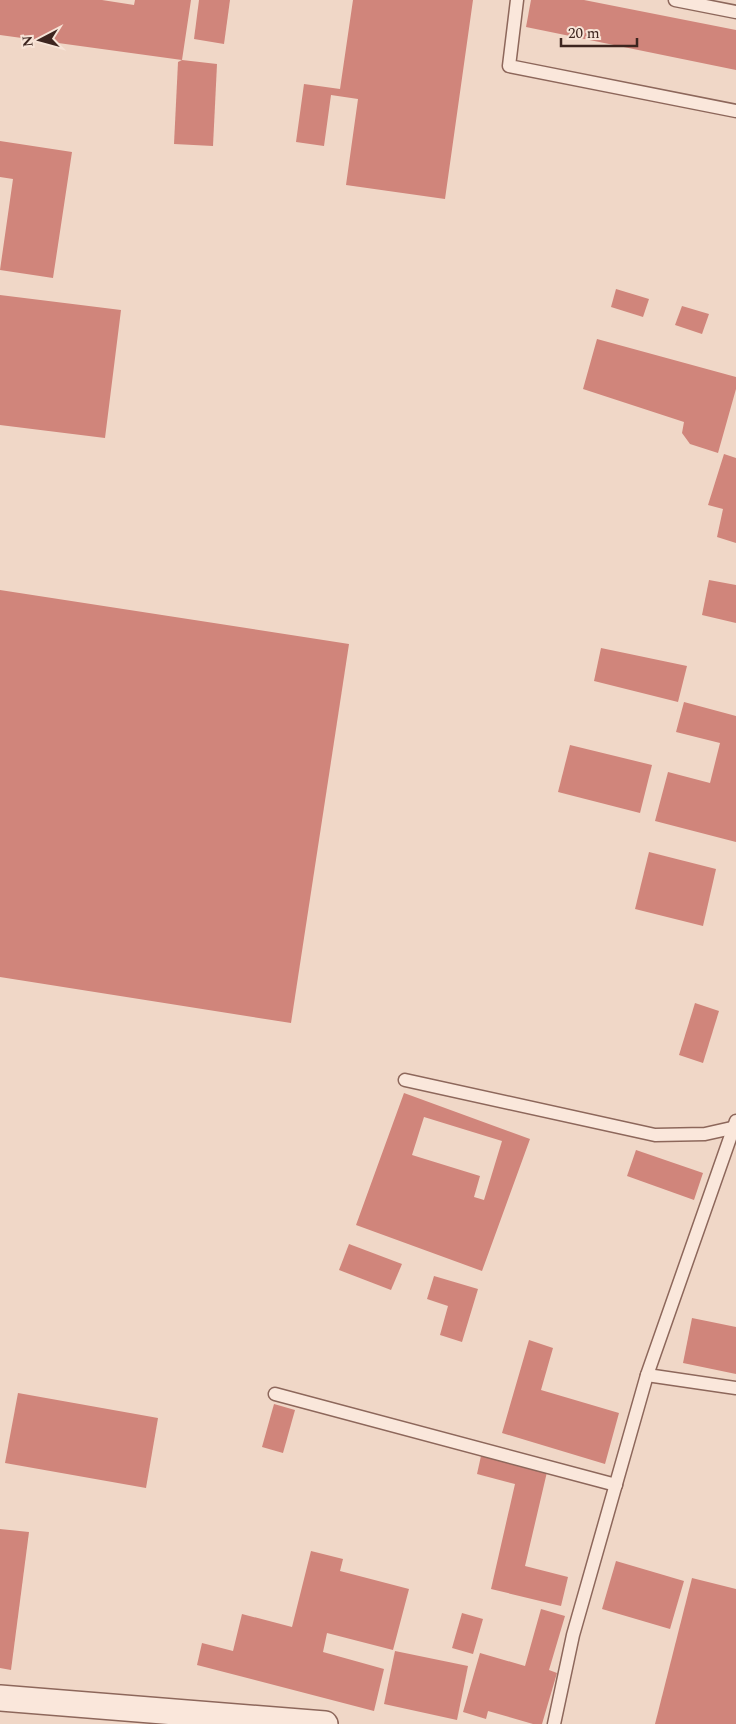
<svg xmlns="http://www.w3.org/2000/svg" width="736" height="1724" font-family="Spectral,serif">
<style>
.building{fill:#d0857b;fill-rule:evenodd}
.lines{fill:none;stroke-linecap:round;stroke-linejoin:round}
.lane-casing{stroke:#8d675b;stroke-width:15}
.street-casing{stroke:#8d675b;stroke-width:28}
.lane{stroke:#fae7db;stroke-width:12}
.street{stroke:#fae7db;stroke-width:25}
</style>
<rect width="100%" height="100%" fill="#f0d7c7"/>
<g class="building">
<polygon points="0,0 102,0 134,5 135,0 191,0 182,60 0,35"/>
<polygon points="199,0 230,0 224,44 194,39"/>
<polygon points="353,0 473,0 445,199 346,185 358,99 331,95 324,146 296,142 304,84 340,89"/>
<polygon points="531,0 584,0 736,30 736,70 526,27"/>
<polygon points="182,60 217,64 213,146 174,144 178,62"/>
<polygon points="0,141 72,152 53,278 0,270 13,179 0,177"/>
<polygon points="616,289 649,299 643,317 611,307"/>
<polygon points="0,295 121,310 105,438 0,425"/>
<polygon points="682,306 709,314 702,334 675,325"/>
<polygon points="597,339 736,377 736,389 718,453 690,444 682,433 684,422 583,389"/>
<polygon points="724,454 736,458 736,543 717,537 723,509 708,505"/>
<polygon points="709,580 736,585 736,623 702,615"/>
<polygon points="0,590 349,644 291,1023 0,977"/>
<polygon points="601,648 687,666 678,702 594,681"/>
<polygon points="684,702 736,716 736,842 655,821 668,772 710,783 720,743 676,732"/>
<polygon points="570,745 652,765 640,813 558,792"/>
<polygon points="649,852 716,869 703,926 635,909"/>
<polygon points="695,1003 719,1011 703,1063 679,1055"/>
<path d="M404,1093L530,1139L482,1271L356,1225ZM424,1117L502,1141L484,1200L474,1197L480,1176L412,1155Z"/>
<polygon points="636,1150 703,1173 694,1200 627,1176"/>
<polygon points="349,1244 402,1264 391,1290 339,1270"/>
<polygon points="434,1276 478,1289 462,1342 440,1335 448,1306 427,1299"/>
<polygon points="692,1318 736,1327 736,1374 683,1363"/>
<polygon points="529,1340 553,1348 541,1390 619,1413 605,1464 502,1433"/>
<polygon points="18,1393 158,1418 146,1488 5,1463"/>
<polygon points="274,1404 295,1410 283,1453 262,1447"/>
<polygon points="481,1456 547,1472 525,1566 568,1577 561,1606 491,1589 515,1484 477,1474"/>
<polygon points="0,1529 29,1532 11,1670 0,1668"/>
<polygon points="311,1551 343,1559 340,1571 409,1589 393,1650 327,1633 323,1652 384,1669 374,1711 197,1665 202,1643 233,1651 242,1614 292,1627"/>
<polygon points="616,1561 684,1581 670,1629 602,1609"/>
<polygon points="692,1578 736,1589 736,1724 655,1724"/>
<polygon points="541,1609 565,1616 549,1670 557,1673 542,1724 533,1724 488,1711 486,1719 463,1712 480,1653 525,1666"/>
<polygon points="462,1613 483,1619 473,1654 452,1648"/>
<polygon points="395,1651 468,1666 457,1720 384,1704"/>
</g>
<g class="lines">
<g class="lane-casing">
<g id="lane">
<polyline points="517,0 509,66 736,111"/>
<polyline points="675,0 736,12"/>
<polyline points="405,1080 655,1135 705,1134 736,1127"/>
<polyline points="647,1375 736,1388"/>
<polyline points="275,1394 616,1485"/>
<polyline points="554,1724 573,1635 647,1375 736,1121"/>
</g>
</g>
<g class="street-casing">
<polyline id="street" points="0,1698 325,1724"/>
</g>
<use href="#lane" class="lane"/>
<use href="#street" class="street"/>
</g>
<g transform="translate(40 40) rotate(264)" stroke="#f7e4d7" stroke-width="4" paint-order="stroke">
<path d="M0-4L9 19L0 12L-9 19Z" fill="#3d251f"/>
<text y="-8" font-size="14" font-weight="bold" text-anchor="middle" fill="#3d251f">N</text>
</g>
<path d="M561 38v8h76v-8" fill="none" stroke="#3d251f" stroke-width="2.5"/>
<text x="568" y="38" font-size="15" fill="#3d251f" stroke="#f7e4d7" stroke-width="4" paint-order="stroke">20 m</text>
</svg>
